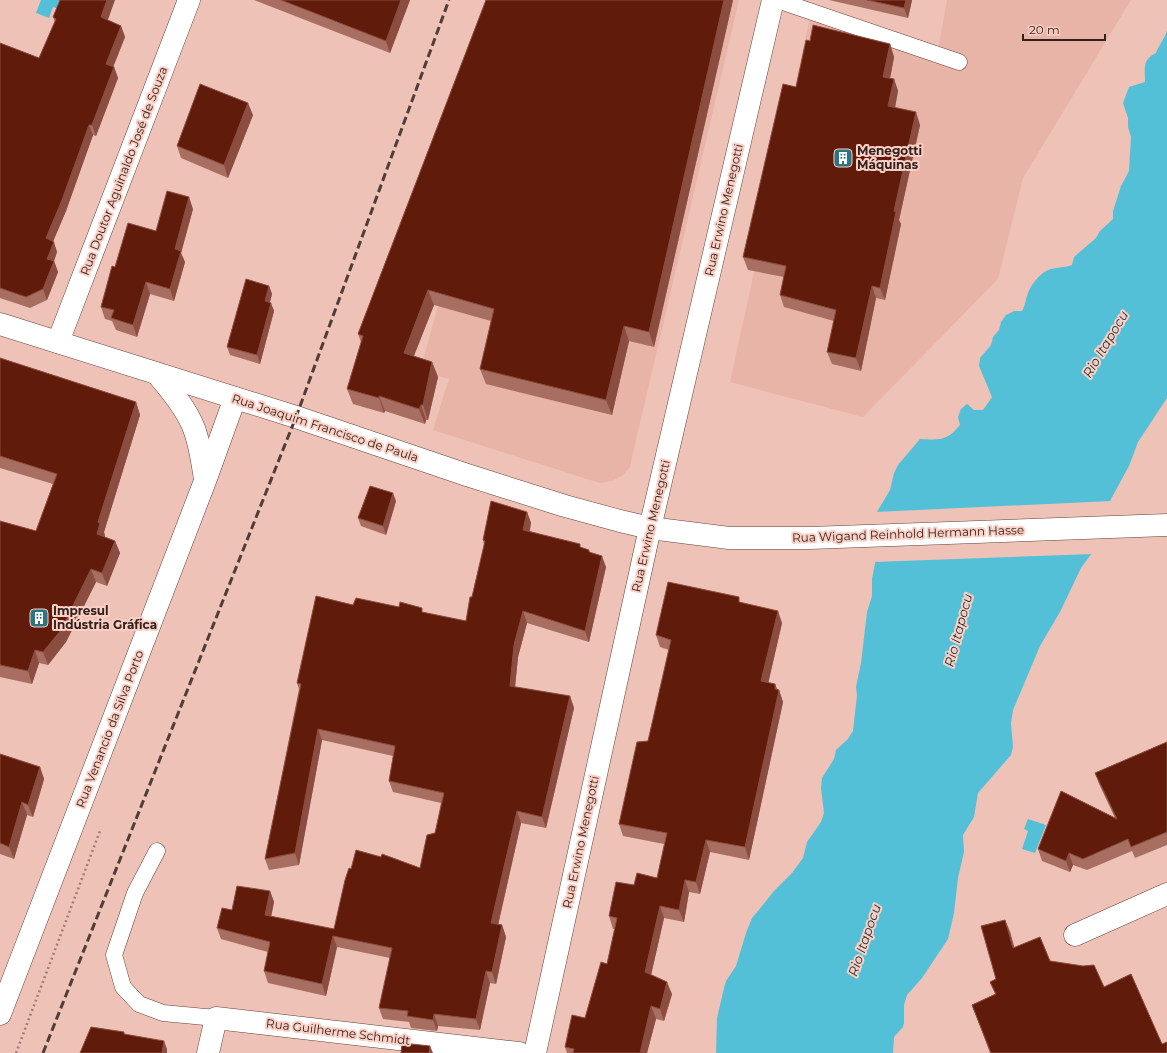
<svg xmlns="http://www.w3.org/2000/svg" width="1167" height="1053" font-family="Montserrat,sans-serif">
<style>
.built{fill:#e7b4a7}
.water{fill:#54c0d8}
.pier{fill:#eec2b7}
.lines{fill:none;stroke-linecap:round;stroke-linejoin:round}
.lane-casing{stroke:#634037;stroke-width:17}
.street-casing{stroke:#634037;stroke-width:23}
.secondary-casing{stroke:#634037;stroke-width:23}
.path{stroke:#9f7e76;stroke-width:2.5;stroke-dasharray:2 3;stroke-linecap:butt}
.lane{stroke:#fff;stroke-width:16}
.street{stroke:#fff;stroke-width:22}
.secondary{stroke:#fff;stroke-width:22}
.rail{stroke:#513d37;stroke-width:3;stroke-dasharray:8 4;stroke-linecap:butt}
.wall{fill:#a76e61}
.shaded-wall{fill:#8b4d3f}
.building{fill:#601b0b;stroke:#8b4d3f}
.labels{text-anchor:middle;stroke-width:4;stroke-linejoin:round;paint-order:stroke}
.poi-label{font-size:12px;font-weight:bold;fill:#31211d;stroke:#fbcfc4;text-anchor:start}
.street-label{font-size:12px;fill:#31211d;stroke:#fbcfc4}
.water-label{font-size:13px;font-style:italic;fill:#192d31;stroke:#fbcfc4}
</style>
<rect width="100%" height="100%" fill="#eec2b7"/>
<g class="built">
<polygon points="495,0 739,0 632,457 630,467 623,475 612,481 600,483 587,479 433,430 449,379 420,371 438,306 386,291"/>
<polygon points="947,0 1131,0 1023,178 998,279 863,417 730,382 810,18 938,49"/>
</g>
<g class="water">
<polygon points="41,0 63,0 59,9 53,7 49,18 36,13"/>
<path d="M1167,30V398L1138,442L1129,466L1111,499L1092,553L1081,568L1060,612L1040,646L1013,710L1011,723L1013,747L1011,755L978,793L974,817L963,835L964,852L958,878L954,913L948,939L922,978L907,995L904,1005V1023L903,1027L894,1037L893,1053H716L717,1018L724,988L726,981L736,966L746,933L752,918L758,911L774,891L792,873L803,858L807,842L821,822L824,813L821,788L822,778L834,759L836,750L848,739L853,731L857,695L856,687L861,663L867,612L872,596V579L877,553V512L890,490L894,473L898,465L920,439C940,440 947,441 960,425L958,417L961,409L967,404L974,410H983L992,397L979,366L980,358L991,345L993,337L999,330L1001,322L1006,315L1014,311H1022C1025,306 1025,302 1027,296C1029,287 1039,274 1048,270C1055,267 1064,268 1072,265L1074,257L1096,238L1100,231L1113,219V211L1121,186L1129,171L1131,137L1128,127V118L1123,103L1129,87L1145,82C1145,68 1142,60 1156,53C1159,44 1165,39 1167,30Z"/>
<polygon points="1028,819 1046,825 1035,853 1022,849 1028,831 1024,829"/>
</g>
<polygon class="pier" points="1112,501 1105,520 1103,532 1093,554 873,562 875,554 872,546 872,520 875,512"/>
<g class="lines">
<g class="lane-casing">
<g id="lane">
<polyline points="777,0 959,62"/>
<polyline points="157,851 135,893 114,955 123,987 139,1004 163,1013 216,1018"/>
</g>
</g>
<g class="street-casing">
<g id="street">
<polyline points="1075,935 1167,894"/>
<polyline points="208,1053 216,1018 519,1053"/>
</g>
</g>
<g class="secondary-casing">
<g id="secondary">
<polyline points="0,324 296,417 467,475 565,506 620,521 650,528 729,538 810,538 1167,525"/>
<polyline points="58,342 189,0"/>
<path d="M158,375C170,389 186,409 193,426C200,443 202,461 205,479"/>
<polyline points="0,1014 205,481 235,398"/>
<polyline points="535,1053 650,528 773,0"/>
</g>
</g>
<polyline class="path" points="16,1053 100,831"/>
<use href="#lane" class="lane"/>
<use href="#street" class="street"/>
<use href="#secondary" class="secondary"/>
<polyline class="rail" points="43,1053 296,417 449,0"/>
</g>
<g class="wall">
<polygon points="254,0 410,0 390,53"/>
<polygon points="486,0 733,0 654,347 629,341 612,415 486,384 480,369 491,321 434,305 414,356 432,362 438,377 428,420 426,420 425,424 385,411 384,413 353,404 347,389 361,342 358,334"/>
<polygon points="829,0 912,0 908,18"/>
<polygon points="53,17 108,20 121,26 125,37 113,67 114,67 118,78 96,136 93,135 66,211 53,241 57,252 54,261 58,272 47,300 30,308 0,298 0,43 39,58 55,22"/>
<polygon points="810,41 890,44 894,57 890,78 894,79 898,91 895,108 920,125 899,220 901,224 885,300 876,298 861,371 832,364 827,352 834,321 784,307 780,295 784,277 748,270 743,257 796,87"/>
<polygon points="253,115 228,178 181,158 177,146"/>
<polygon points="193,209 181,253 185,262 174,301 150,294 137,337 116,330 112,321 105,319 101,307 115,267 156,231"/>
<polygon points="269,286 272,294 270,302 274,311 260,364 230,355 227,347"/>
<polygon points="0,358 136,402 140,415 104,532 105,536 105,537 115,541 120,553 107,586 96,582 66,642 48,665 39,663 32,684 0,677 0,521 36,531 53,484 0,468"/>
<polygon points="396,501 386,535 361,526 358,518"/>
<polygon points="527,512 531,523 530,531 582,548 590,553 606,567 589,642 527,623 518,657 515,687 570,696 574,708 546,828 521,823 498,925 502,925 506,937 496,984 490,983 480,1030 438,1026 437,1031 411,1028 409,1022 383,1019 379,1008 390,958 337,947 326,996 268,983 264,971 268,952 221,939 217,928 232,910 270,891 274,902 271,917 334,929 351,869 420,868 435,833 441,803 393,792 389,781 393,756 322,740 299,865 269,870 265,859 299,689 297,683 353,605 424,613 466,621 484,545 483,540"/>
<polygon points="741,602 782,623 768,683 775,684 777,689 779,690 783,702 749,860 710,852 700,894 689,892 684,922 664,918 651,975 672,994 664,1021 656,1019 647,1053 567,1053 565,1047 585,1018 607,964 615,929 613,929 609,916 634,885 657,878 664,844 623,836 619,824 648,741 669,650 660,647 656,635"/>
<polygon points="1167,742 1167,845 1135,858 1132,851 1087,870 1073,865 1070,872 1042,861 1038,849 1115,818 1099,784 1095,773"/>
<polygon points="0,754 40,767 44,779 33,817 27,815 14,859 0,854"/>
<polygon points="1005,920 1010,932 1014,948 1050,961 1104,987 1162,1044 1167,1053 990,1053 972,1005 995,994 990,982 996,979"/>
</g>
<g class="shaded-wall">
<polygon points="107,0 115,0 105,28 101,17"/>
<polygon points="401,0 410,0 390,53 386,41"/>
<polygon points="724,0 733,0 654,347 649,332"/>
<polygon points="906,0 912,0 908,18 904,8"/>
<polygon points="121,26 125,37 110,75 106,64"/>
<polygon points="890,44 894,57 888,89 883,77"/>
<polygon points="114,67 118,78 96,136 92,125"/>
<polygon points="894,79 898,91 893,118 888,106"/>
<polygon points="248,103 253,115 228,178 224,165"/>
<polygon points="916,112 920,125 899,220 901,224 885,300 880,288 894,211"/>
<polygon points="89,125 93,135 66,211 50,249 46,238"/>
<polygon points="189,197 193,209 181,253 185,262 174,301 170,289 175,249"/>
<polygon points="54,242 57,252 52,267 54,261 58,272 47,300 43,289 47,259"/>
<polygon points="146,282 150,294 137,337 133,325"/>
<polygon points="269,286 272,294 268,309 265,301"/>
<polygon points="872,286 876,298 861,371 856,358"/>
<polygon points="428,290 434,305 409,368 404,353"/>
<polygon points="271,303 274,311 260,364 257,355"/>
<polygon points="624,326 629,341 612,415 606,400"/>
<polygon points="432,362 438,377 428,420 423,405"/>
<polygon points="379,396 385,411 384,413 379,398"/>
<polygon points="136,402 140,415 104,532 105,536 101,547 97,534 98,522"/>
<polygon points="421,405 426,420 425,424 419,409"/>
<polygon points="393,493 396,501 386,535 383,526"/>
<polygon points="527,512 531,523 527,541 523,530"/>
<polygon points="115,541 120,553 107,586 102,573"/>
<polygon points="602,556 606,567 589,642 585,631"/>
<polygon points="91,569 96,582 66,642 48,665 43,652"/>
<polygon points="523,611 527,623 518,657 514,697 510,686 514,645"/>
<polygon points="778,611 782,623 766,693 761,681"/>
<polygon points="35,650 39,663 32,684 28,671"/>
<polygon points="775,684 778,692 779,690 783,702 749,860 745,847"/>
<polygon points="570,696 574,708 546,828 542,817"/>
<polygon points="318,729 322,740 299,865 295,853"/>
<polygon points="40,767 44,779 33,817 28,805"/>
<polygon points="22,802 27,815 14,859 9,847"/>
<polygon points="517,811 521,823 496,934 491,923"/>
<polygon points="706,840 710,852 700,894 696,882"/>
<polygon points="1069,853 1073,865 1070,872 1066,861"/>
<polygon points="685,880 689,892 684,922 679,910"/>
<polygon points="270,891 274,902 269,927 265,915"/>
<polygon points="660,906 664,918 649,984 645,972"/>
<polygon points="1005,920 1010,932 1018,960 1013,948"/>
<polygon points="502,925 506,937 496,984 492,972"/>
<polygon points="333,936 337,947 326,996 322,984"/>
<polygon points="486,971 490,983 480,1030 476,1019"/>
<polygon points="667,982 672,994 664,1021 660,1009"/>
<polygon points="651,1006 656,1019 647,1053 640,1053"/>
<polygon points="434,1014 438,1026 437,1031 433,1020"/>
<polygon points="164,1041 167,1049 167,1053 162,1053"/>
<polygon points="430,1046 433,1053 429,1053"/>
</g>
<g class="building">
<polygon points="60,0 107,0 101,17 121,26 106,64 114,67 92,125 89,125 62,200 46,238 54,242 47,259 54,261 43,289 26,297 0,288 0,43 39,58 56,19 53,17"/>
<polygon points="281,0 401,0 386,41"/>
<polygon points="486,0 724,0 649,332 624,326 606,400 480,369 494,309 428,290 404,353 432,362 423,405 421,405 419,409 379,396 379,398 347,389 363,336 358,334"/>
<polygon points="867,0 906,0 904,8"/>
<polygon points="813,25 890,44 883,77 894,79 888,106 916,112 894,211 896,212 880,288 872,286 856,358 827,352 836,310 780,295 786,266 743,257 783,84 796,87 806,40 810,41"/>
<polygon points="200,84 248,103 224,165 177,146"/>
<polygon points="167,191 189,197 175,249 181,251 170,289 146,282 133,325 111,318 114,310 101,307 112,266 115,267 128,223 156,231"/>
<polygon points="246,279 269,286 265,301 271,303 257,355 227,347"/>
<polygon points="0,358 136,402 98,522 100,523 97,534 115,541 102,573 91,569 61,630 43,652 35,650 28,671 0,665 0,521 36,531 57,474 0,456"/>
<polygon points="370,486 393,493 383,526 358,518"/>
<polygon points="491,501 527,512 523,530 580,544 580,547 589,550 589,552 602,556 585,631 523,611 514,645 510,686 570,696 542,817 517,811 491,923 502,925 492,972 486,971 476,1019 434,1014 433,1020 407,1016 408,1011 379,1008 392,948 333,936 322,984 264,971 270,942 217,928 222,908 232,910 237,886 270,891 265,915 334,929 345,880 349,868 351,869 356,850 381,857 382,854 420,868 427,835 435,833 444,793 389,781 395,746 318,729 295,853 265,859 301,684 297,683 316,596 353,605 356,598 399,607 400,602 422,608 422,612 466,621 470,597 472,597 485,541 483,540"/>
<polygon points="668,582 739,597 739,602 778,611 761,681 775,684 775,689 779,690 745,847 706,840 696,882 685,880 679,910 660,906 645,972 667,982 660,1009 651,1006 640,1053 573,1053 574,1049 565,1047 572,1015 585,1018 601,962 607,964 617,918 609,916 616,882 634,885 637,873 657,878 667,833 619,824 637,742 648,741 671,640 656,635"/>
<polygon points="1167,742 1167,832 1131,847 1128,839 1083,859 1069,853 1066,861 1038,849 1061,791 1117,819 1095,773"/>
<polygon points="0,754 40,767 28,805 22,802 9,847 0,843"/>
<polygon points="1005,920 1013,948 1040,937 1050,961 1083,966 1094,965 1104,987 1131,974 1162,1044 1167,1042 1167,1053 991,1053 972,1005 996,994 990,982 996,979 981,926"/>
<polygon points="91,1027 124,1032 124,1034 164,1041 162,1053 80,1053"/>
<polygon points="402,1043 430,1046 429,1053 401,1053"/>
</g>
<defs>
<g id="building-square" transform="scale(1)"><rect x="-9" y="-9" width="18" height="18" rx="4" fill="#2e7381" stroke="#fbcfc4"/><path d="M-4-6H4V6H1V3H-1V6H-4ZM-2.5-4.3h1.7v1.8h-1.7ZM.8-4.3h1.7v1.8H.8ZM-2.5-1h1.7V.8h-1.7ZM.8-1h1.7V.8H.8Z" fill="#fff"/></g>
</defs>
<g fill-rule="evenodd">
<use href="#building-square" x="843" y="158"/>
<use href="#building-square" x="39" y="618"/>
</g>
<g class="labels">
<g class="poi-label">
<text x="857" y="155">Menegotti<tspan x="857" dy="14">Máquinas</tspan></text>
<text x="53" y="615">Impresul<tspan x="53" dy="14">Indústria Gráfica</tspan></text>
</g>
<g class="street-label">
<text transform="translate(124 171) rotate(-69)" y="4">Rua Doutor Aguinaldo José de Souza</text>
<text transform="translate(724 210) rotate(-77)" y="4">Rua Erwino Menegotti</text>
<text transform="translate(325 428) rotate(18)" y="4">Rua Joaquim Francisco de Paula</text>
<text transform="translate(651 526) rotate(-77)" y="4">Rua Erwino Menegotti</text>
<text transform="translate(908 534) rotate(-2)" y="4">Rua Wigand Reinhold Hermann Hasse</text>
<text transform="translate(110 729) rotate(-69)" y="4">Rua Venancio da Silva Porto</text>
<text transform="translate(581 842) rotate(-78)" y="4">Rua Erwino Menegotti</text>
<text transform="translate(338 1032) rotate(7)" y="4">Rua Guilherme Schmidt</text>
</g>
<g class="water-label">
<text transform="translate(1105 344) rotate(-59)" y="5">Rio Itapocu</text>
<text transform="translate(958 630) rotate(-75)" y="5">Rio Itapocu</text>
<text transform="translate(864 940) rotate(-71)" y="5">Rio Itapocu</text>
</g>
</g>
<path d="M1023 34v6h82v-6" fill="none" stroke="#31211d" stroke-width="2"/>
<text x="1029" y="34" font-size="12" fill="#31211d" stroke="#fbcfc4" stroke-width="3" paint-order="stroke">20 m</text>
</svg>
